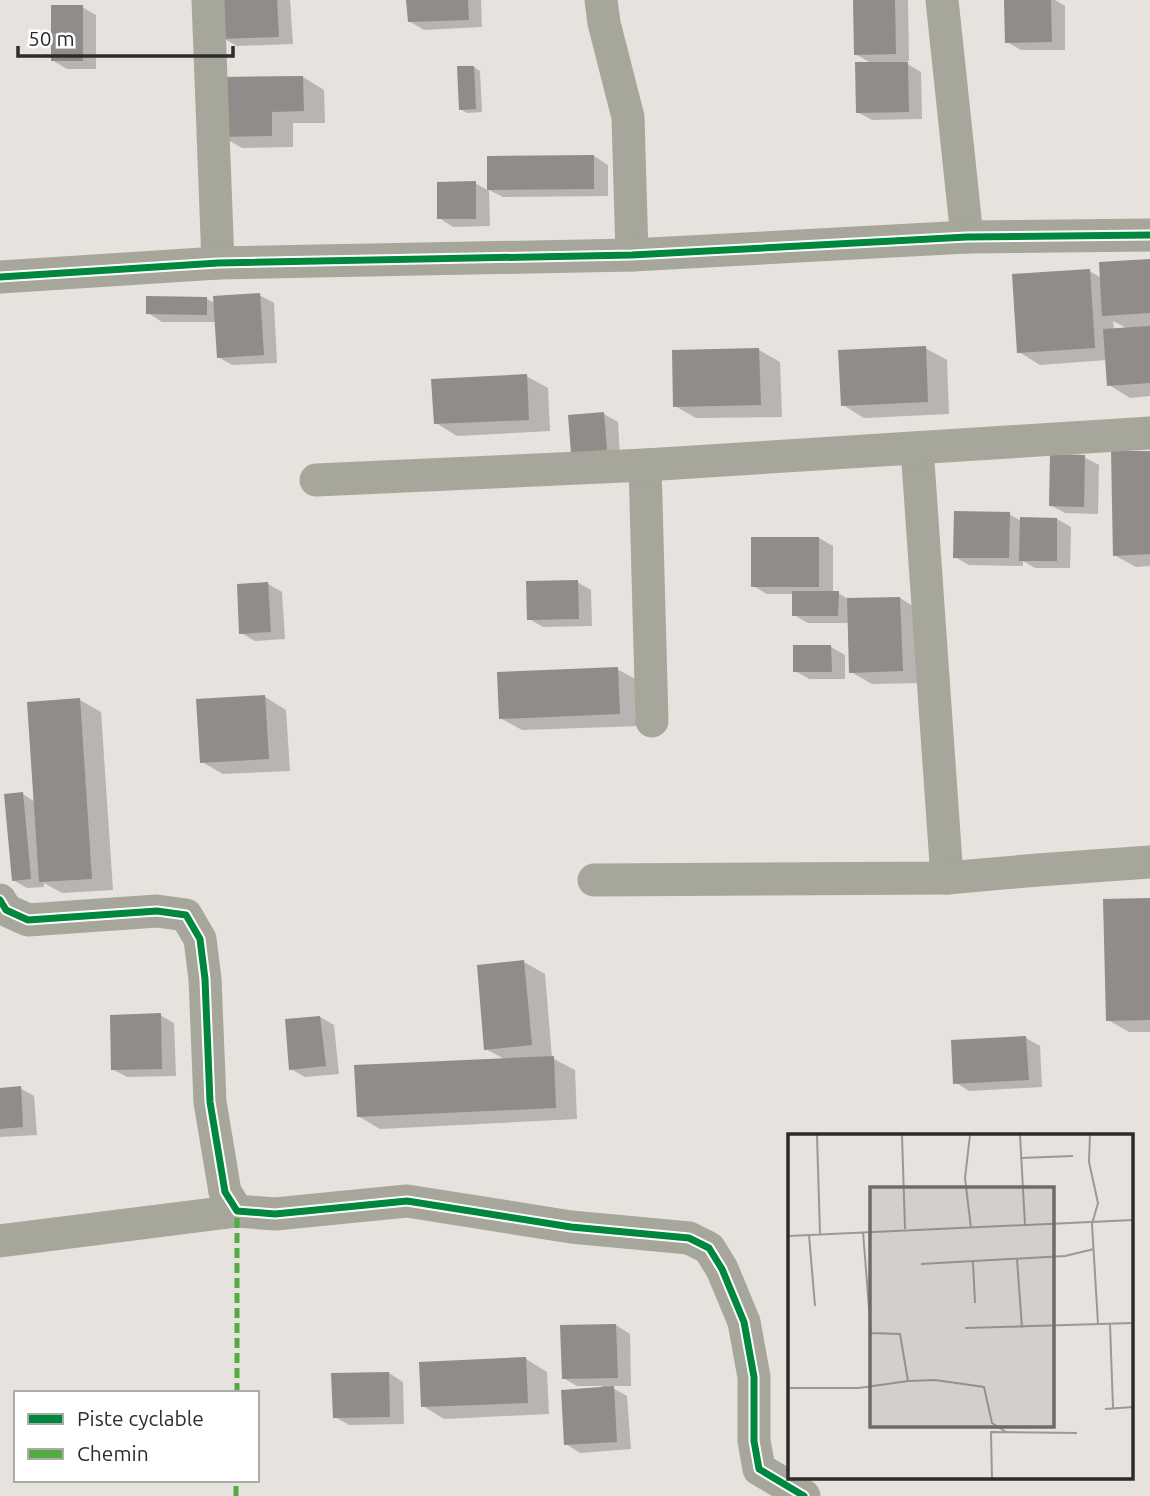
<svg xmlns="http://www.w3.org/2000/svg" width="1150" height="1496" font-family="Ubuntu,sans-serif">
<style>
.shadow{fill:#0003;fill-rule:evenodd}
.building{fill:#8f8c89}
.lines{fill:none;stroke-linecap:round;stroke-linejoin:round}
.minor{stroke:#a7a69a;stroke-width:33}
.quiet{stroke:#54ab44;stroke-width:5;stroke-dasharray:10 5;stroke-linecap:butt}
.cycleway-casing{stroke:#fff;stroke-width:11}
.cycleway{stroke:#00873e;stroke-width:7}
.inset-road{fill:none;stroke:#9c9995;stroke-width:2}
.view{fill:#6e6c68;fill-opacity:0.15;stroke:#6e6c68;stroke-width:3.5}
.inset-edge{fill:none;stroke:#2e2c28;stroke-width:3.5}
</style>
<rect width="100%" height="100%" fill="#e6e2de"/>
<g class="shadow">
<polygon points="221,0 290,0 293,44 237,46 223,38"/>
<polygon points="408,0 481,0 482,27 424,30 409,21"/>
<polygon points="855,0 908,0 909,61 904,62 921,72 922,119 872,120 857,112 873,64 855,54"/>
<polygon points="1006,0 1055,0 1065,6 1065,50 1021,50 1007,42"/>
<polygon points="82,7 96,15 96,69 67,69 52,60"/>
<polygon points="474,67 480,71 482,112 467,113 460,109"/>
<polygon points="303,77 324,90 325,123 293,123 293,147 242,148 221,136"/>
<polygon points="594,156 608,165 608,196 503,197 489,190 490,226 453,227 439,218 475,183 489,191 489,158"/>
<path d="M1150,261V396L1130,398L1109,385L1107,360L1040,365L1019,352L1089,271L1102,278ZM1113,321L1128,329L1114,330Z"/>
<polygon points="259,295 274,303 277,363 232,365 218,357 216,322 162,322 148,313 148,298 207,299 215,303"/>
<polygon points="925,348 947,360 949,414 864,418 843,405"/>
<polygon points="759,350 780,362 782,417 696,418 675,406"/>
<polygon points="526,376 548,388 550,431 457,436 436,423"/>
<polygon points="604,414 618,422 620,457 586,460"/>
<polygon points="1150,452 1150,566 1136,567 1114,555"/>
<polygon points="1084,457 1099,465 1098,514 1065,513 1050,505"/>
<polygon points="1009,514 1021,521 1057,519 1071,527 1070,568 1035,568 1023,561 1023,566 969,565 955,557"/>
<polygon points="819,538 833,546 833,593 838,593 850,600 900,598 921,611 924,683 872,684 851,672 849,623 808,623 794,615 794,594 767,594 753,586"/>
<polygon points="577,582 591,590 592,626 543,627 529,619"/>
<polygon points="268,584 282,592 285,639 255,641 241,633"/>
<polygon points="831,647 845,655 845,679 809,679 795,671"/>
<polygon points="617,669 639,681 641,726 522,730 500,718"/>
<polygon points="265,697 286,710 290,771 223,774 202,762"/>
<polygon points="80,700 101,712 113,890 62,893 44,883 44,887 27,888 13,880 23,794 35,802"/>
<polygon points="1150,900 1150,1032 1129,1032 1108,1020"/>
<polygon points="524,962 545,974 552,1058 575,1070 577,1119 380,1129 358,1116 506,1060 486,1049"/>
<polygon points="160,1015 174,1023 176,1076 127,1077 112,1069"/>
<polygon points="320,1017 334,1025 339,1074 305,1077 291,1069"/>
<polygon points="1026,1038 1040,1046 1042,1087 969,1091 955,1082"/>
<polygon points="20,1088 34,1096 37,1135 0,1137 0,1089"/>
<polygon points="616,1325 630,1334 631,1386 609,1386 627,1396 631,1449 580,1453 566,1444 602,1389 602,1386 577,1386 563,1378"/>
<polygon points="526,1359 547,1372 549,1414 444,1419 423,1406"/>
<polygon points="389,1373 403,1382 404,1424 349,1425 335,1417"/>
</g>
<g class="building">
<polygon points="219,0 277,0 279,37 221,39"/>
<polygon points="406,0 468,0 469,20 408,22"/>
<polygon points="853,0 895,0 896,54 854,55"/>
<polygon points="1004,0 1051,0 1052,42 1005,43"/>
<rect x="51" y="5" width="32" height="56"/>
<polygon points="855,62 908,62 909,112 856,113"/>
<polygon points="457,66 474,66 476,109 459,110"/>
<polygon points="303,76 304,111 272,112 272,136 219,137 219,77"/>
<polygon points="594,155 594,189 487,190 487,156"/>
<polygon points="476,181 476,219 437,219 437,182"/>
<polygon points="1150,259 1150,313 1102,316 1099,262"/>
<polygon points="1090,269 1095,348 1017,353 1012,274"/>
<polygon points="260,293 264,355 217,358 213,296"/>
<polygon points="146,296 207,297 207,315 146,314"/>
<polygon points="1150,326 1150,383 1107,386 1103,329"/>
<polygon points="926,346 928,402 841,406 838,350"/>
<polygon points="759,348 761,405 673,407 672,350"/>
<polygon points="527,374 529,420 434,424 431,379"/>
<polygon points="604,412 607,450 571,453 568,415"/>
<polygon points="1111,451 1150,451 1150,554 1113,556"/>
<polygon points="1050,454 1085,455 1084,507 1049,506"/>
<polygon points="954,511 1010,512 1009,558 953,558"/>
<polygon points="1020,517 1057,518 1057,561 1019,561"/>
<rect x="751" y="537" width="68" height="50"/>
<polygon points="578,580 579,619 527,620 526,581"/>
<polygon points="268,582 271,632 239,634 237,584"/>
<polygon points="792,591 839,591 838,616 792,616"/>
<polygon points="900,597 903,671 849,673 847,598"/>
<polygon points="793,645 831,645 832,672 793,672"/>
<polygon points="618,667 620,714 499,719 497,672"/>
<polygon points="265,695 269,759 200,763 196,699"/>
<polygon points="80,698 92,879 39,882 27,702"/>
<polygon points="23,792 31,879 12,881 4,794"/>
<polygon points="1150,898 1150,1020 1106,1021 1103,899"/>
<polygon points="524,960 532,1045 484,1050 477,965"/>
<polygon points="161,1013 162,1069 111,1070 110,1015"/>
<polygon points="320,1016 326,1066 289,1070 285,1019"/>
<polygon points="1026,1036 1029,1080 953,1084 951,1040"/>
<polygon points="554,1056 556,1108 357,1117 354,1065"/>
<polygon points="21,1086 23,1127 0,1129 0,1088"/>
<polygon points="616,1324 618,1378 562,1379 560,1325"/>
<polygon points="526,1357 528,1403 421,1407 419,1362"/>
<polygon points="389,1372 390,1417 333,1418 331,1373"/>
<polygon points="614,1386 617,1442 564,1445 561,1390"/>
</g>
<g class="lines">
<g class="minor">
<polyline points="208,0 218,263"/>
<polyline points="601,0 604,23 628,117 632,255"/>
<polyline points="942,0 967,237"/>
<polyline points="0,277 218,263 632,255 967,237 1150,235"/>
<polyline points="917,448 947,878"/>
<polyline points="645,465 652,721"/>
<polyline points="316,480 645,465 1150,433"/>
<polyline points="594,880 947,878 1038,870 1150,862"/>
<polyline points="0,900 6,910 28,920 157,911 186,915 200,939 205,979 210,1102 225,1192 237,1211 275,1214 407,1201 571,1227 689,1238 709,1248 722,1269 744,1322 754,1377 754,1441 759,1469 804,1496"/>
<polyline points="0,1241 237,1211"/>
</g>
<g class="quiet">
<polyline points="237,1393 237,1211"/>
<polyline points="236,1496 236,1480"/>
</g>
<g class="cycleway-casing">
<g id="cycleway">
<polyline points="0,277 218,263 632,255 967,237 1150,235"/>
<polyline points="0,900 6,910 28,920 157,911 186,915 200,939 205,979 210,1102 225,1192 237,1211 275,1214 407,1201 571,1227 689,1238 709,1248 722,1269 744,1322 754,1377 754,1441 759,1469 804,1496"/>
</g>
</g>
<use href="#cycleway" class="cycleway"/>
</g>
<g transform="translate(788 1134)">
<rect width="345" height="345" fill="#e6e2de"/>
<path class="inset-road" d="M29,1L32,100M114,1L117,95M182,1L177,44L183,94M232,1L237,91M302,1L301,28L310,69L304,90L310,190M232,24L285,22M75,98L83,199L112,200L120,247L147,246L196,253L204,289L218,298M21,101L27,172M0,102L345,86M229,125L234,194M185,128L187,169M133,130L277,122L306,115M322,190L325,274M177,194L345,189M0,254H71L120,247M317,275L345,273M204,344L203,298L289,299"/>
<path class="view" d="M82,53H266V293H82Z"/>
<rect width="345" height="345" class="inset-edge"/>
</g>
<rect x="14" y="1391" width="245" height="91" fill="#ffffff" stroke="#ababa9" stroke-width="2"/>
<rect x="28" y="1414" width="35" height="10" fill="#00873e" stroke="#ababa9" stroke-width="2"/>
<text x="77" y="1426" font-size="21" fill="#2e2c28">Piste cyclable</text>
<rect x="28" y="1449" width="35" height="10" fill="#54ab44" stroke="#ababa9" stroke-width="2"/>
<text x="77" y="1461" font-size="21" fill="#2e2c28">Chemin</text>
<path d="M18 46v10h215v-10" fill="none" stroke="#2e2c28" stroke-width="3.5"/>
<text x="28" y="46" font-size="21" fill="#2e2c28" stroke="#ffffff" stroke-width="5" paint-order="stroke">50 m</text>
</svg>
